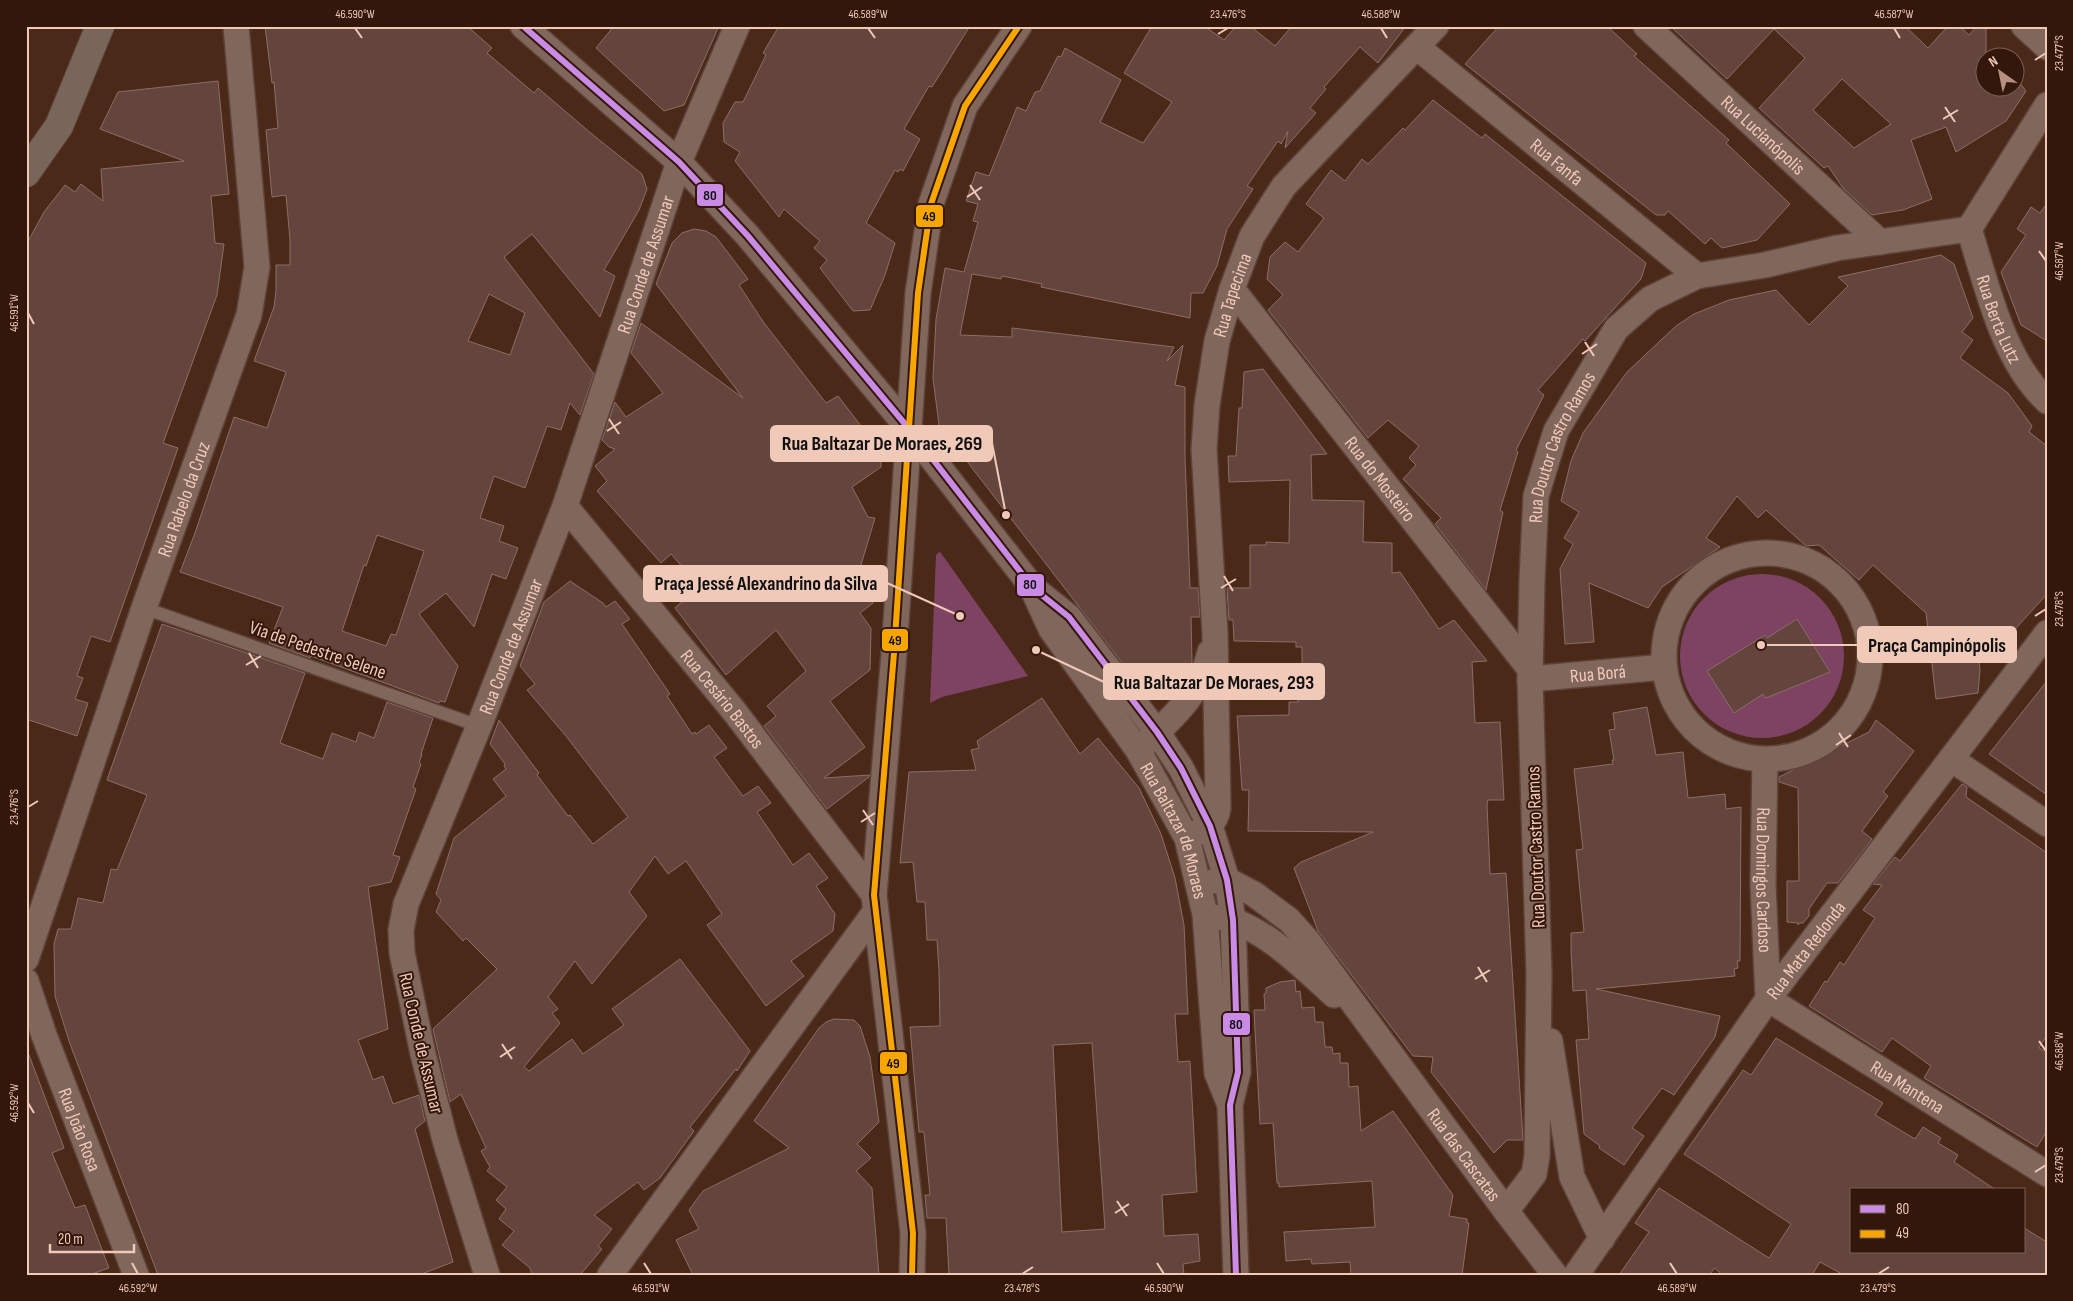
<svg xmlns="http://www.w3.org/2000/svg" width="2073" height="1301" font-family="'Sofia Sans Condensed',sans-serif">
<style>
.green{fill:#7e4263}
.building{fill:#63453e;stroke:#8c6e65;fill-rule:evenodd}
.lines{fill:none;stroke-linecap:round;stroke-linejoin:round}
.lane-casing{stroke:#5d4237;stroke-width:15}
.street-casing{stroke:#5d4237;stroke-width:28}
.secondary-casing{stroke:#5d4237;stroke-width:30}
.lane{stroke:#80665b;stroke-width:12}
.street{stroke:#80665b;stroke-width:25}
.secondary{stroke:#79665a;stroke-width:28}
.bus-1-casing{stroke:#33170b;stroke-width:10}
.bus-2-casing{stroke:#33170b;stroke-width:10}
.bus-1{stroke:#ca8be6;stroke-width:6}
.bus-2{stroke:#f7a600;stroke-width:6}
.ticks{fill:none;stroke:#f0c9b9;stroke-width:2}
.labels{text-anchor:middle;stroke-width:4;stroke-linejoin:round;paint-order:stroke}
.street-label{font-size:19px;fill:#f0c9b9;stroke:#33170b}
.leader{fill:none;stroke:#f0c9b9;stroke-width:2}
.callout-dot{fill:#f0c9b9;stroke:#33170b;stroke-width:2}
.callout{fill:#f0c9b9;stroke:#f0c9b9;stroke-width:2}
.callout-label{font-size:20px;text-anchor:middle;font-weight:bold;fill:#111}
.line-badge{stroke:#33170b;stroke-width:2}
.pale-badge-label{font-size:14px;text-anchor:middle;font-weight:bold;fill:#111}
.neatline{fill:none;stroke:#f0c9b9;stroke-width:2}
.ticks-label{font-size:12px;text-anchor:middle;fill:#f0c9b9}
</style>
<rect width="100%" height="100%" fill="#4b2919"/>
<g class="green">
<polygon points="939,552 941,553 1028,676 942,697 930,703 936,555"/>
<circle cx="1762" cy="656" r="82"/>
</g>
<g class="building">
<path d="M265,26H467L492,48L487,53L534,93L538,88L593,135L642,174L647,189L639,210L604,270L615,276L600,317L532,234L504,257L594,374L580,415L570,403L561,430L547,426L525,488L494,476L480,518L504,526L499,541L518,548L506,579L492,574L474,627L446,593L419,614L458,666L445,702L440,701L439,703L311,656L310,658L269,643L283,607L180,572L195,533L234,417L267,428L286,372L254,361L274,307L276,291V265H290V240L286,195L272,197L266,130L278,128L274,82L272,83ZM489,294L525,313L510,355L468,341ZM377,535L424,551L396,635L391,634L386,646L342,631L364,565L366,566Z"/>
<polygon points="614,26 719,26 684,105 664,111 596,48"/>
<polygon points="779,26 970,26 932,87 929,86 904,129 920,139 903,171 900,169 898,172 895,170 866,223 895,243 885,275 870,310 853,311 820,268 827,260 814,248 820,241 784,209 779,217 735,161 740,152 724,142 723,123 735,102 743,102 766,55 763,53"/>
<polygon points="1152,26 1204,26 1224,40 1236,26 1250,26 1275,46 1292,26 1406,26 1378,63 1360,47 1324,87 1326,89 1310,108 1316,113 1285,148 1288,131 1281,144 1278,141 1247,186 1253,189 1227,229 1217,266 1203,293 1191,293 1190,318 1041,287 1042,284 1002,276 1001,279 972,274 960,335 1012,337 1012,328 1174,347 1167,361 1183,345 1175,385 1185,387 1185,457 1190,588 1198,588 1200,617 1191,617 1192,662 1181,684 1172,696 1153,676 1143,690 939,425 933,378 936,319 945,268 964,272 978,222 973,221 978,204 966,201 976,172 989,176 1017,107 1026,111 1035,92 1040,91 1058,56 1061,57 1065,48 1121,80 1100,122 1143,143 1172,102 1124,73"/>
<polygon points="1499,26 1607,26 1637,54 1634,56 1729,140 1726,143 1790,204 1757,240 1722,248 1711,238 1705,244 1668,211 1665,215 1656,215 1465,64"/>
<path d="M1670,26H1905L1928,48L1948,26H1959L1969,35L1977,26H1986V88H2016V78L2026,91L2006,121L1956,152L1946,127L1911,140L1932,199L1903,210L1872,215L1843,188L1828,166L1824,168L1759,108L1805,58L1774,29L1727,79ZM1842,79L1891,124L1854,148L1813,110Z"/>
<polygon points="218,81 229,194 211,196 215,243 224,244 217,295 163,443 178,448 110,642 91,636 77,676 83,678 75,699 88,703 77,736 26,719 26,245 44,212 65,185 75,192 81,184 103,201 101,169 184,161 100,129 118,92"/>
<polygon points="1433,100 1482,138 1485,134 1646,263 1641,279 1585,341 1583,339 1538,390 1544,395 1516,450 1518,452 1500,510 1503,512 1486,590 1435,524 1441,518 1403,479 1416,465 1409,458 1419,446 1388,420 1368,438 1268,310 1283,295 1267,279 1270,257 1285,242 1298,252 1324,218 1306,204 1331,170 1345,181 1362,159 1368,164 1403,128 1405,130"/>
<polygon points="2047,203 2047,341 2021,325 2001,272 2026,235 2017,229 2031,207 2040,213"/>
<polygon points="694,229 706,231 716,237 748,279 739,285 764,323 788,354 826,403 838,396 881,452 881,467 852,487 868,517 875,518 855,585 876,572 873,603 860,613 871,628 870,670 830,701 865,747 824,778 870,775 869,777 827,809 764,726 776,716 767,706 806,671 776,630 726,675 675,608 699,586 671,554 661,563 597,491 607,481 595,466 615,449 609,447 602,440 615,402 626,417 663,393 631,353 641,323 743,398 656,284 672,243 682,233"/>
<polygon points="1941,255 1954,264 1973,318 1962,332 1973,340 1960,358 2008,393 2032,426 2029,432 2047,446 2047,594 1998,648 1975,627 1980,670 1978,693 1936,699 1926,613 1873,565 1859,580 1819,545 1806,546 1766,510 1758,518 1737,496 1706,538 1720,547 1662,587 1648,608 1589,583 1594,642 1565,644 1560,569 1573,544 1564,538 1579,512 1561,501 1571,461 1583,433 1627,372 1676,326 1694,314 1729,300 1776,290 1809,325 1848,286 1838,277"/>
<polygon points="1263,369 1327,454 1311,455 1312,500 1364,501 1363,542 1392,543 1392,573 1400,572 1439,629 1454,620 1487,661 1472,662 1475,723 1500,722 1504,800 1488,800 1487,804 1490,874 1506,873 1523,1140 1507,1140 1494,1153 1431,1072 1433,1057 1413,1056 1318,931 1294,868 1301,862 1373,832 1248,831 1249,790 1242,790 1237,716 1289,715 1289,702 1298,702 1298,695 1302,695 1302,647 1296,647 1296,642 1234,641 1233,620 1229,620 1227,588 1250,588 1250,545 1266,545 1266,542 1289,543 1290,480 1229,482 1228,456 1236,456 1239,408 1242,408 1244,372"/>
<polygon points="570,581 603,603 606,607 615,601 630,619 622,624 670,694 667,696 692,734 695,732 696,734 709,725 727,748 714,757 743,796 758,786 771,803 757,812 793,865 809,853 828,878 816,886 835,914 833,931 791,961 804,976 766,1006 707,925 722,914 686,861 668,874 655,856 629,892 647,916 592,984 575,961 548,997 558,1009 552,1013 560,1023 524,1067 529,1071 572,1039 583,1054 624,1025 612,1009 680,959 750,1051 737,1071 736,1069 690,1127 694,1131 660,1178 644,1190 638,1182 594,1215 612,1229 598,1246 602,1249 580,1275 532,1275 530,1268 502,1245 514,1231 499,1219 506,1209 496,1200 507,1187 487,1171 490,1167 481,1151 486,1148 461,1094 450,1102 433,1029 497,969 466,938 463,941 436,912 441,900 436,894 454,838 506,796 493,779 506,769 504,766 505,764 490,744 499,720 539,773 537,775 568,816 570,815 593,844 628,817 566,736 527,690 535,684 520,666 544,602"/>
<polygon points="1797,619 1830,672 1766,698 1763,694 1734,713 1707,671 1765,635 1767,638"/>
<polygon points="162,624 305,673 280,743 323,759 332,733 356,742 359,732 374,738 387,702 433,718 421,754 422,754 419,763 421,764 413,787 416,789 393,855 400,857 391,882 368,887 388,1029 358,1040 373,1080 383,1076 393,1104 419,1095 425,1121 415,1129 453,1262 419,1275 158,1275 70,1044 55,996 54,944 58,929 71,929 78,898 103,903 111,869 117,870 147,795 107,780"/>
<polygon points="2047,681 2047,795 1989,754"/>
<path d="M1042,698L1080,754L1098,738L1139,788L1161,834L1175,878L1184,925L1188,1014H1175L1178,1062L1190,1061L1197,1192L1162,1195L1164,1236L1198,1234L1200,1261L1183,1264L1184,1275H949L946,1218H927L925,1195H930L924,1132H919L910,1027L940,1026L939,971L937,940H927L925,902H917L913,862L900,863L909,772L976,770L971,750L979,748L977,741ZM1092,1043L1105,1229L1062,1232L1053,1045Z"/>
<polygon points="1647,707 1656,755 1683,752 1688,798 1725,794 1726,809 1741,807 1740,961 1737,961 1738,968 1734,969 1735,976 1596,989 1720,1016 1715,1037 1674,1095 1662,1088 1632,1128 1644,1136 1624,1165 1599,1148 1600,1146 1584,1134 1576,1040 1589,1039 1586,990 1573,991 1571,950 1571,933 1584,932 1576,850 1583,849 1574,769 1613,764 1612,760 1614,760 1609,730 1615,729 1613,713"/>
<polygon points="1876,720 1914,751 1883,792 1888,796 1862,831 1872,839 1838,883 1827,883 1809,909 1809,916 1803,923 1800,923 1798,925 1798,923 1787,922 1787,881 1799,881 1798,788 1779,782 1779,777 1869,732"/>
<polygon points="1962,784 1967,787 1966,797 2047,853 2047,1035 2039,1048 2047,1052 2047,1131 2037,1147 1924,1078 1931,1066 1892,1038 1882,1052 1809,1006 1825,981 1827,982 1840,962 1844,965 1875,918 1863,910 1882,885 1873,884 1895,857 1900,861"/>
<polygon points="1295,980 1296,992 1300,991 1302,1008 1314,1007 1315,1022 1323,1022 1325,1047 1332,1047 1333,1054 1340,1053 1340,1063 1348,1063 1349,1087 1358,1086 1361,1131 1393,1111 1453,1195 1449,1216 1467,1219 1467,1223 1469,1223 1462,1275 1351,1275 1350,1262 1312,1264 1311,1259 1286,1261 1284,1232 1375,1227 1372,1181 1279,1187 1279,1183 1277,1183 1273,1123 1260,1124 1254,1010 1265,1010 1264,994 1266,993 1266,988 1280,982"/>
<polygon points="834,1019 854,1020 860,1026 870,1057 879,1122 857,1144 871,1158 856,1171 872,1188 879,1275 693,1275 676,1240 699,1229 689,1210 703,1191 789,1148 754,1121 819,1028 826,1022"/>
<polygon points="1776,1038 1883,1103 1875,1115 1915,1139 1923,1127 1941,1138 1938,1143 1958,1155 1954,1162 1996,1190 1852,1190 1852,1252 2024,1252 2024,1228 2047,1242 2047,1275 1844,1275 1820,1262 1812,1275 1723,1275 1714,1268 1710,1275 1619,1275 1649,1232 1635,1223 1659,1188 1769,1258 1791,1224 1684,1154 1743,1070 1751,1075"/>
<polygon points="26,1055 29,1055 64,1148 52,1153 75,1208 85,1205 109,1268 89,1275 26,1275"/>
</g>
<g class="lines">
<g class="lane-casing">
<polyline id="lane" points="144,608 479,726"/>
</g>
<g class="street-casing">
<g id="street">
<polyline points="523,26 679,162 748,236 910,430 1033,588 1069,617 1157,732 1181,768 1210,826 1227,880 1233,920 1238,1072 1230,1105 1236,1275"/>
<path id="s1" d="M1646,26L1880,242"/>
<polyline points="2024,26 2047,47"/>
<path id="s2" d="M1417,47L1697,276"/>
<path id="s3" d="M1969,229C1987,285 2002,359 2047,401"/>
<path id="s4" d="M1232,289L1530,669"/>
<path id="s5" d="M565,506L734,711L874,895"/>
<circle cx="1767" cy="656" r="103"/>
<path id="s6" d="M1034,592L1051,629L1138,750L1187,838L1205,914L1217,1073L1230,1105"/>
<path id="s7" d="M1530,679L1664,667"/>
<path d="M1145,744C1174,716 1201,693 1210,652"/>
<polyline points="1951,759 2047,824"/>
<path id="s8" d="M1765,760L1763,885L1768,999L2047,1174"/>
<path id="s9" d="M1187,838C1202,830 1216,826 1218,808L1215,633L1204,449L1207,405L1217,341L1232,289L1252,236L1284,186L1436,26"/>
<path id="s10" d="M1215,881L1227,880L1254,894L1289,920L1307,940L1506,1211L1555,1275"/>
<path d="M1220,917C1263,926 1302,966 1334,995"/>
<path id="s11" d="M26,959L144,608L249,315L257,267L236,26"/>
<path id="s12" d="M26,981L44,1035L136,1275"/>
<polyline points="1550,1041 1572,1177 1602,1239"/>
<path id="s13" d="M1506,1211L1534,1174L1537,1156L1539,974L1530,679L1532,580L1536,496L1556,431L1616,329L1650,299L1697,276L1765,265L1837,248L1969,229L2047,105"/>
<path id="s14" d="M487,1275L445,1140L423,1054L402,953L401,930L406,904L479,726L565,506L679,162L737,26"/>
<polyline points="610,1275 875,912"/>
<polyline points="912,1275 913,1233 874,895 894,653 918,293 931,204 965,106 1019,26"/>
<path id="s15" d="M1576,1275L1768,999L2047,633"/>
</g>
</g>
<g class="secondary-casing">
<polyline id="secondary" points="26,173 59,126 100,26"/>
</g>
<use href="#lane" class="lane"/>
<use href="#street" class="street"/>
<use href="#secondary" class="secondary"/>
<g class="bus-1-casing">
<polyline id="bus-1" points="523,26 679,162 748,236 910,430 1033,588 1069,617 1157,732 1181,768 1210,826 1227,880 1233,920 1238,1072 1230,1105 1236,1275"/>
</g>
<g class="bus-2-casing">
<polyline id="bus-2" points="912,1275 913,1233 874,895 894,653 918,293 931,204 965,106 1019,26"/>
</g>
<use href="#bus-1" class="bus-1"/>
<use href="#bus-2" class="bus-2"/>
</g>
<path class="ticks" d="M355,28L362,38M868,28L875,38M1381,28L1387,38M1894,28L1900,38M1218,34L1228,28M2035,60L2046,53M1945,107L1955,122M1943,119L1958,110M970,185L980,200M967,197L982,187M2039,251L2046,261M28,313L34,324M1585,342L1594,356M1582,354L1597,344M609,419L619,434M607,431L621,422M1224,576L1233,591M1221,588L1236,579M2035,616L2046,609M249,653L258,668M246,665L261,656M1839,733L1848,747M1836,745L1851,735M28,807L38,801M863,810L873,825M861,822L875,813M1478,967L1487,982M1475,979L1490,970M2039,1041L2046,1051M502,1044L512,1059M500,1057L515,1047M28,1103L34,1113M2035,1172L2046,1165M1117,1201L1127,1216M1115,1213L1129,1204M132,1263L138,1274M644,1263L651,1274M1157,1263L1164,1274M1670,1263L1677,1274M1022,1274L1033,1267M1878,1274L1889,1267"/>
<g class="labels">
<g class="street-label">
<text dy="7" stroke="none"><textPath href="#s1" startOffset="160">Rua Lucianópolis</textPath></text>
<text dy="7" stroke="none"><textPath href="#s2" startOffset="181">Rua Fanfa</textPath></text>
<text dy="7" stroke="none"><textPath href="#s14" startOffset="1066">Rua Conde de Assumar</textPath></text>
<text dy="7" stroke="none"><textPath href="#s9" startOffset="562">Rua Tapecima</textPath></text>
<text dy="7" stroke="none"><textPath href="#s3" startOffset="95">Rua Berta Lutz</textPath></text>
<text dy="7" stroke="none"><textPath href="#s13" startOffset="779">Rua Doutor Castro Ramos</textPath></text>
<text dy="7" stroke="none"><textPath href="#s4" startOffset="241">Rua do Mosteiro</textPath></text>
<text dy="7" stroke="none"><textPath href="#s11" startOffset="486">Rua Rabelo da Cruz</textPath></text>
<text dy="7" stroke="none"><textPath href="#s14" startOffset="661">Rua Conde de Assumar</textPath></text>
<text transform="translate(318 649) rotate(19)" y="7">Via de Pedestre Selene</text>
<text dy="7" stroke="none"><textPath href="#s7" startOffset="68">Rua Borá</textPath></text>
<text dy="7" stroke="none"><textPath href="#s5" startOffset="249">Rua Cesário Bastos</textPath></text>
<text dy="7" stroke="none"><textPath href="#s6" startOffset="279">Rua Baltazar de Moraes</textPath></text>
<text transform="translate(1535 847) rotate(-92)" y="7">Rua Doutor Castro Ramos</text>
<text dy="7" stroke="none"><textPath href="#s8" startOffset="120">Rua Domingos Cardoso</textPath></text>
<text dy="7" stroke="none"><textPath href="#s15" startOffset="398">Rua Mata Redonda</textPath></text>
<text transform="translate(422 1043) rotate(77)" y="7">Rua Conde de Assumar</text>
<text dy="7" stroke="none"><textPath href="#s8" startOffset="404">Rua Mantena</textPath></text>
<text dy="7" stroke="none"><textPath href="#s12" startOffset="158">Rua João Rosa</textPath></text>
<text dy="7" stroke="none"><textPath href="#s10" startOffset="379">Rua das Cascatas</textPath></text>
</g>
</g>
<path class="leader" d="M1006 515L992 443M960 616L887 583M1761 645L1858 645M1036 650L1104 682"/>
<g class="callout-dot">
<circle cx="1006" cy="515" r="5"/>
<circle cx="960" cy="616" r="5"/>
<circle cx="1761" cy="645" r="5"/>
<circle cx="1036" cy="650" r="5"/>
</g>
<g class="callout">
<rect x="771" y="426" width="221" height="35" rx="5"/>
<rect x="644" y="566" width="243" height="35" rx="5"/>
<rect x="1858" y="627" width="158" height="35" rx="5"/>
<rect x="1104" y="664" width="220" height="35" rx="5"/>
</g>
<g class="callout-label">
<text x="882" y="450">Rua Baltazar De Moraes, 269</text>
<text x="766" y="590">Praça Jessé Alexandrino da Silva</text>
<text x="1937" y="652">Praça Campinópolis</text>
<text x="1214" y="689">Rua Baltazar De Moraes, 293</text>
</g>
<g class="line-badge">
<rect x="696" y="183" width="28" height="24" rx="5" fill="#ca8be6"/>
<rect x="915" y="204" width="29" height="24" rx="5" fill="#f7a600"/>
<rect x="1016" y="573" width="29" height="24" rx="5" fill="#ca8be6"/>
<rect x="881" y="628" width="28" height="24" rx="5" fill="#f7a600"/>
<rect x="1222" y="1012" width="29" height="24" rx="5" fill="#ca8be6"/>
<rect x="879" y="1051" width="29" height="24" rx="5" fill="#f7a600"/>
</g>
<g class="pale-badge-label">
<text x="710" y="200">80</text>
<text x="929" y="221">49</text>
<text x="1030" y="589">80</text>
<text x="895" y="645">49</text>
<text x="1236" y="1029">80</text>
<text x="893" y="1068">49</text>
</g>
<rect width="2073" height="1301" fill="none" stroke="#33170b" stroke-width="55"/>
<rect x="1850" y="1188" width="175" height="65" fill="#33170b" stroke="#7f5e51"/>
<rect x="1860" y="1205" width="25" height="8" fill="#ca8be6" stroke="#7f5e51"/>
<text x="1896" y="1214" font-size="15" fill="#f0c9b9">80</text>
<rect x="1860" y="1230" width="25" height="8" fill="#f7a600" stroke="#7f5e51"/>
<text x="1896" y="1238" font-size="15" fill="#f0c9b9">49</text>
<g transform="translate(2000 72) rotate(327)"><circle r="24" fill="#33170b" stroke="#7f5e51"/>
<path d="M0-4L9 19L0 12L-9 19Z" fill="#b69181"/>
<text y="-8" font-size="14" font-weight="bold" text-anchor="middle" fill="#f0c9b9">N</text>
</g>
<path d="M50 1244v8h84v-8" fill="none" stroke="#f0c9b9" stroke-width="2.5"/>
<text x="58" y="1244" font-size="15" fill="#f0c9b9" stroke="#33170b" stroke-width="4" paint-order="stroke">20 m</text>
<rect x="28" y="28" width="2018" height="1246" class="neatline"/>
<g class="ticks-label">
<text x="355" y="18">46.590°W</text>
<text x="868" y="18">46.589°W</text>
<text x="1228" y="18">23.476°S</text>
<text x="1381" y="18">46.588°W</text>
<text x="1894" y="18">46.587°W</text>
<text transform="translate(2059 53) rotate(-90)" y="4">23.477°S</text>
<text transform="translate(2059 261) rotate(-90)" y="4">46.587°W</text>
<text transform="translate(14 313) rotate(-90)" y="4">46.591°W</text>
<text transform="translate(2059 609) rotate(-90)" y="4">23.478°S</text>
<text transform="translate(14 807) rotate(-90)" y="4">23.476°S</text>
<text transform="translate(2059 1051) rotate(-90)" y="4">46.588°W</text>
<text transform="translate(14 1103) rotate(-90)" y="4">46.592°W</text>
<text transform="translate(2059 1165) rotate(-90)" y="4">23.479°S</text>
<text x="138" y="1292">46.592°W</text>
<text x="651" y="1292">46.591°W</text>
<text x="1022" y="1292">23.478°S</text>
<text x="1164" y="1292">46.590°W</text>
<text x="1677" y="1292">46.589°W</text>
<text x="1878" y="1292">23.479°S</text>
</g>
</svg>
